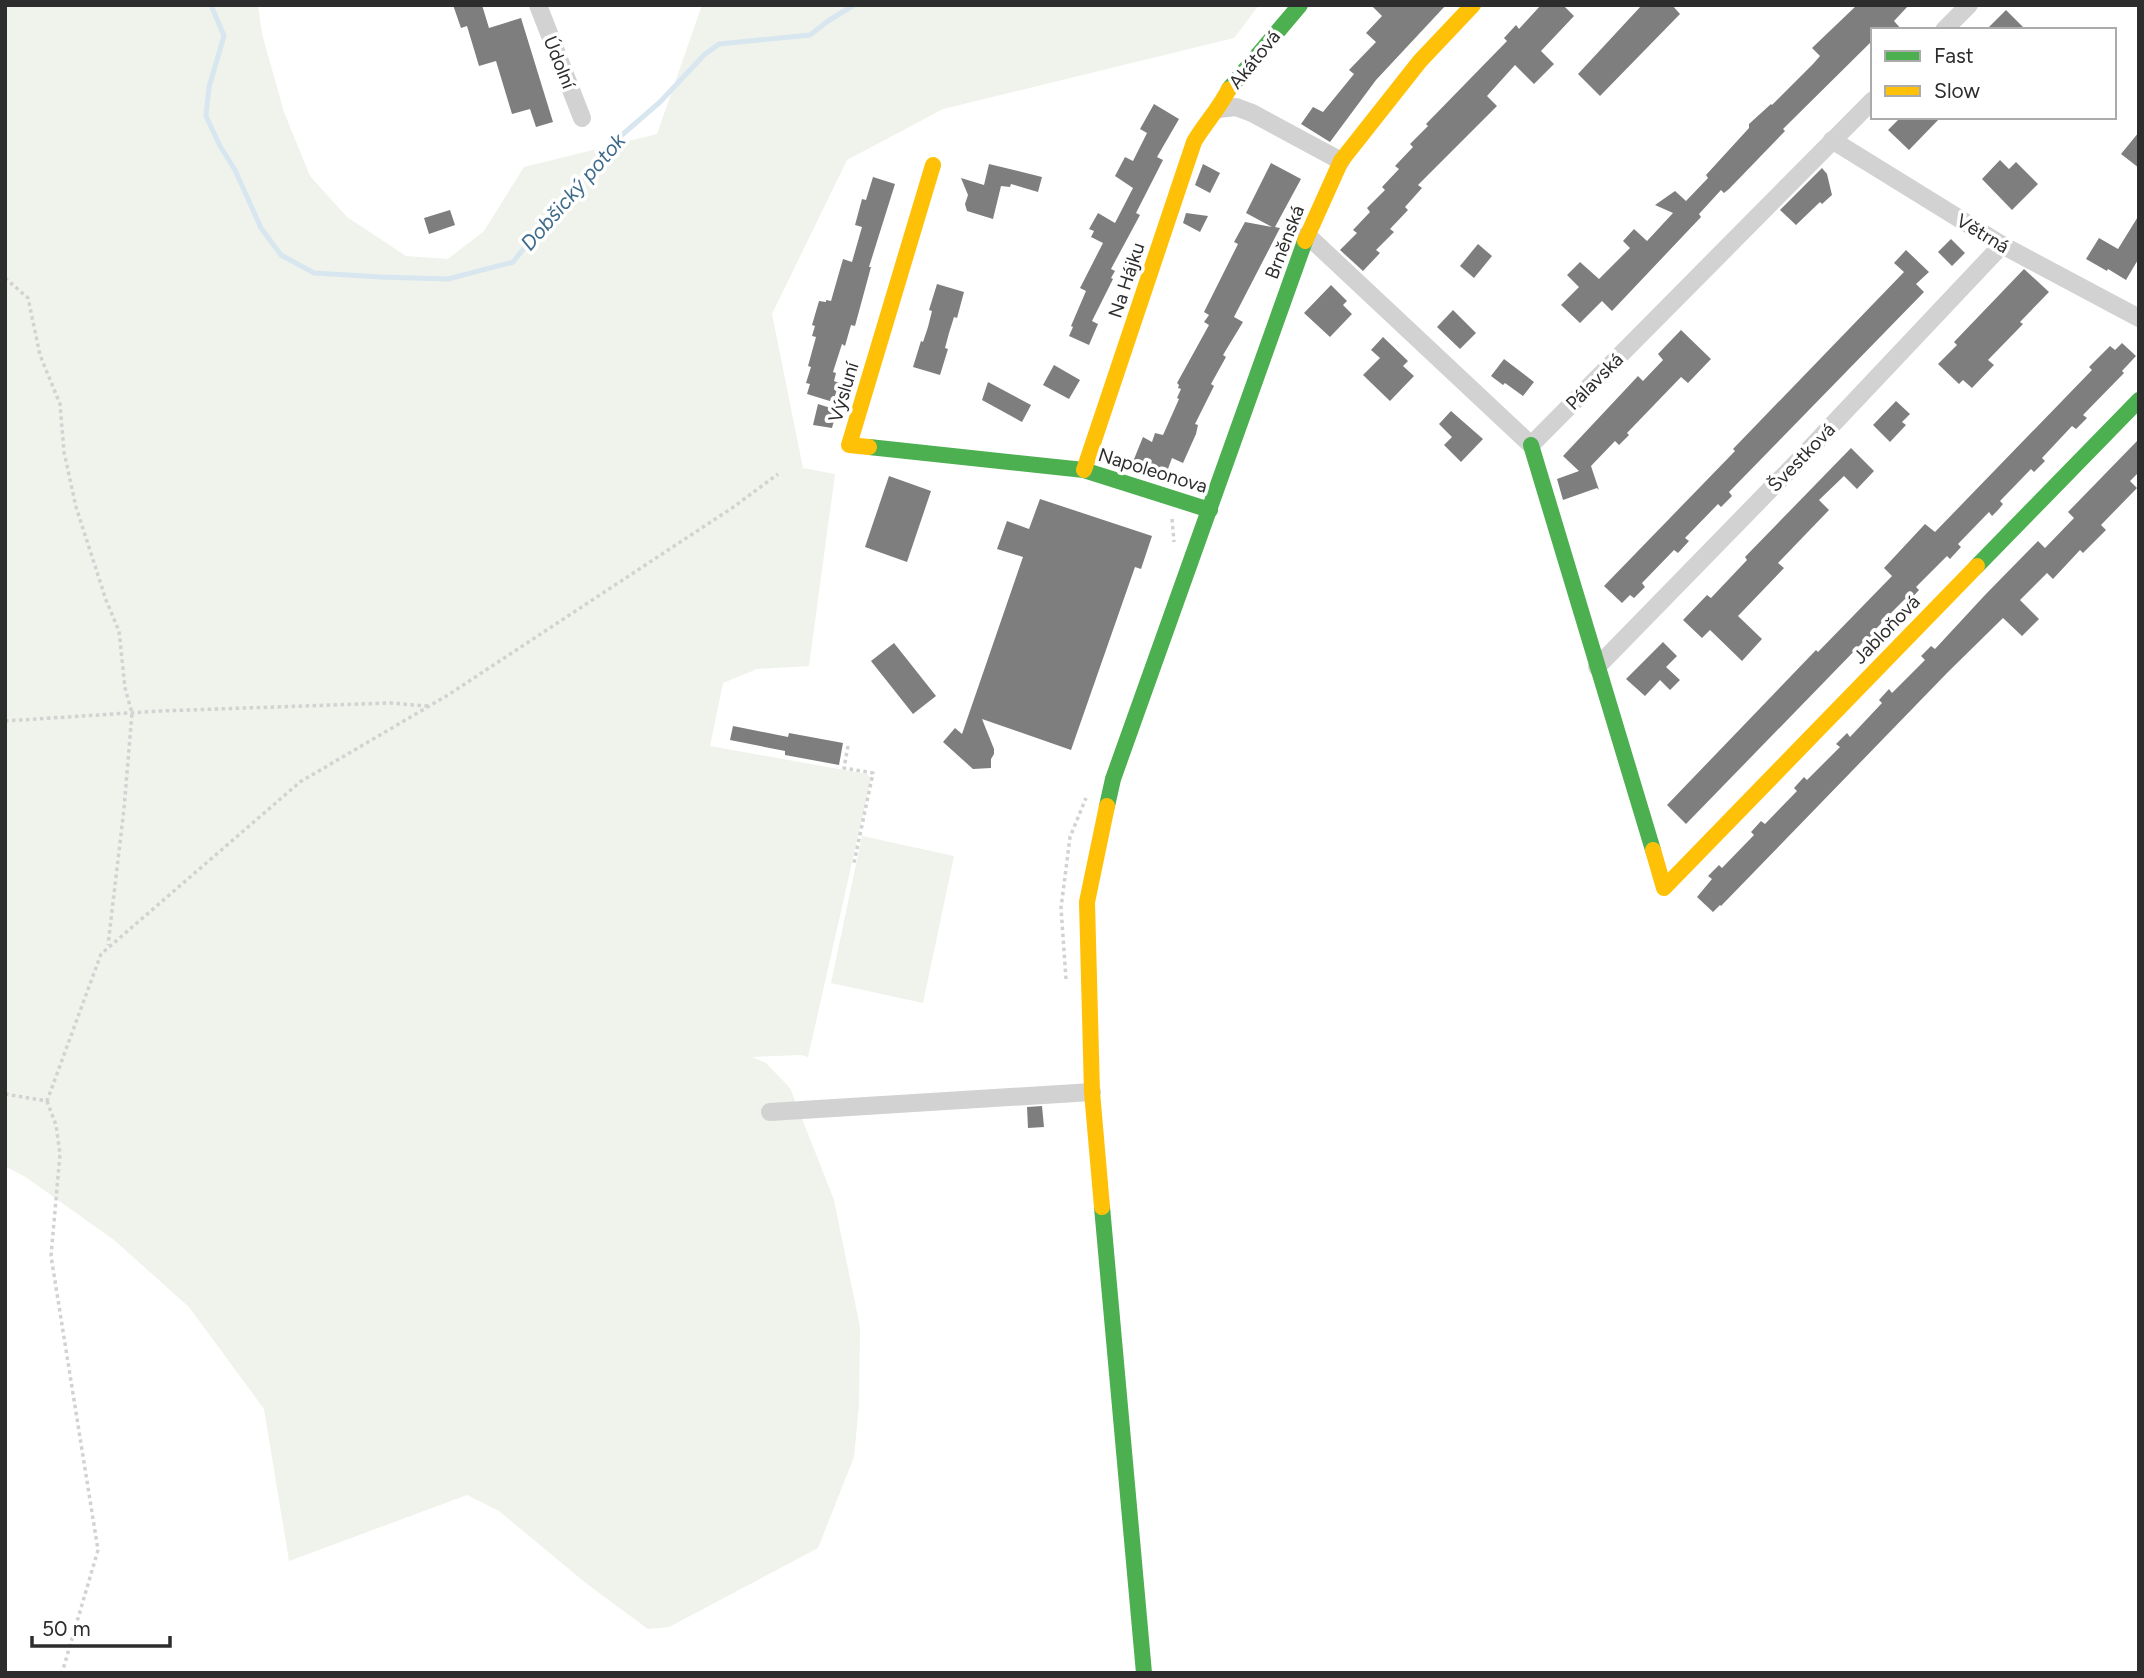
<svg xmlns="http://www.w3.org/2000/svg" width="2144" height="1678" font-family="Figtree,sans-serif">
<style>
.green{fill:#eff3eb}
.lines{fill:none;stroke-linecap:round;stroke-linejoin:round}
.stream{stroke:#d8e6f0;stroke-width:5}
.building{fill:#7e7e7e}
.path{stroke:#d2d2d2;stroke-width:3.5;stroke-dasharray:3.5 3.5;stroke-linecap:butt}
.street{stroke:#d2d2d2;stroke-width:18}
.fast{stroke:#4caf50;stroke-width:16}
.slow{stroke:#ffc107;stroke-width:16}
.labels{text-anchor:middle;stroke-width:7;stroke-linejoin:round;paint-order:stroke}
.street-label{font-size:19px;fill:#2d2d2d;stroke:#fff}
.water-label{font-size:21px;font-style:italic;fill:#3e6b8b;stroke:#fff}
</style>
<rect width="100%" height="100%" fill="#fff"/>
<g class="green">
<polygon points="5,5 258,5 262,34 284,112 310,176 347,217 406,256 448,259 484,231 524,167 657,134 702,5 1259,5 1234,38 943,109 847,160 772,314 803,468 835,474 809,666 757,669 723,683 710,746 867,774 871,779 808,1057 801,1055 752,1057 766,1063 790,1088 834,1200 860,1327 859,1405 854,1457 818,1548 669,1627 648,1629 587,1584 499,1511 467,1495 289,1561 264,1409 189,1307 114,1240 27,1178 5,1166"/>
<polygon points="862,836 954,856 923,1003 831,983"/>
</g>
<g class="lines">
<polyline class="stream" points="211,5 224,36 209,87 206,116 220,146 235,170 261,228 281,255 314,273 380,277 448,279 513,262 571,190 615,141 660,102 704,55 719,44 810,35 828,21 854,5"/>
</g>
<g class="building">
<polygon points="453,5 482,5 489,28 521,18 553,122 536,127 530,109 512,114 496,61 479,66 467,26 461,28"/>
<polygon points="1371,5 1446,5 1376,80 1330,142 1301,124 1313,107 1323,112 1354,74 1349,70 1376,42 1366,33 1382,16"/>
<polygon points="1541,5 1563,5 1574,16 1541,51 1554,64 1534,84 1515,65 1487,96 1497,106 1418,185 1422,188 1405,207 1408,210 1390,229 1394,232 1376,250 1380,253 1363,271 1340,250 1357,233 1353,230 1370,212 1367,208 1385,190 1382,187 1399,169 1395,166 1413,147 1410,144 1428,126 1426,124 1507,41 1504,38 1516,25 1519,29"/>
<polygon points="1642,5 1672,5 1680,14 1600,96 1578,74"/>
<polygon points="1857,5 1909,5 1894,21 1902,30 1873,30 1873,40 1783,129 1785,131 1729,189 1724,193 1721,190 1699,214 1701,217 1612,311 1602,301 1580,323 1561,305 1579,287 1567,275 1580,262 1599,279 1630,248 1623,241 1634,229 1647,241 1673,213 1655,205 1675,191 1686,201 1708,178 1706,175 1749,128 1749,124 1771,104 1772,105 1813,64 1820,56 1812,48"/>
<polygon points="2006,10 2026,30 1986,30"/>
<polygon points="1154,104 1179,119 1157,157 1163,160 1136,213 1140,215 1111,269 1115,271 1111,278 1113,279 1092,321 1098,324 1089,345 1069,336 1073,327 1071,326 1086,291 1080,288 1103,243 1091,237 1094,231 1089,229 1098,213 1115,223 1133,188 1115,176 1125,157 1133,161 1147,133 1140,129"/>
<polygon points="1901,117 1941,117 1909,150 1888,130"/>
<polygon points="2139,132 2139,168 2121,154"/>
<polygon points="2000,160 2009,169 2016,162 2038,184 2012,210 1982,179"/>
<polygon points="1271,163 1301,179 1275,227 1280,228 1234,317 1243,322 1223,355 1226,357 1211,384 1214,386 1195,424 1198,425 1196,434 1183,463 1172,458 1165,477 1132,464 1143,437 1152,442 1155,433 1163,435 1179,399 1177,398 1181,389 1178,388 1179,385 1177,383 1209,325 1204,322 1209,315 1204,312 1238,244 1234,242 1245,222 1272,227 1246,213"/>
<polygon points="989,164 1042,177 1038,192 1011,184 1010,187 1001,186 993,219 967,211 965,204 968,195 961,178 984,185"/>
<polygon points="1203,164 1220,173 1210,193 1195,185"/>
<polygon points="1822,168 1827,174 1832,195 1822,204 1820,202 1796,225 1780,210"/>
<polygon points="873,177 895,184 869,267 871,267 855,326 851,325 845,346 842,344 833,372 836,373 834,381 839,383 833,402 807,394 810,384 806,383 811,367 808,366 816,337 812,336 815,326 812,325 819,301 826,302 826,300 831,301 843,259 852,262 862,227 855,225 862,199 866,200"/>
<polygon points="450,210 455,225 429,234 424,218"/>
<polygon points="1186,213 1208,216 1200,232 1183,223"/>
<polygon points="2139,215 2139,258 2126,280 2108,269 2107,271 2086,259 2099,238 2118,249"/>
<polygon points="1951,239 1965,253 1952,266 1938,252"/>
<polygon points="1478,244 1492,256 1474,278 1460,266"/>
<polygon points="1906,250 1929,272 1916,284 1924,292 1729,492 1732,496 1721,507 1718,504 1685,538 1689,541 1678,553 1674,550 1642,583 1645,587 1634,598 1630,595 1622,603 1604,586 1735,451 1733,449 1904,272 1894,263"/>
<polygon points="2024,269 2049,292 2020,322 2023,324 1988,360 1994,365 1972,388 1963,380 1959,384 1938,364 1957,345 1954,342"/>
<polygon points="937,284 964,292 957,318 954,317 949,333 945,348 948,349 940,375 913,367 921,341 923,342 928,327 932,311 929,310"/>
<polygon points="1331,285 1347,301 1343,305 1352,314 1330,337 1304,313"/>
<polygon points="1453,310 1476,333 1460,349 1437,327"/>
<polygon points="1681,330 1711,359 1688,383 1681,377 1627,433 1629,435 1619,445 1615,441 1591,466 1599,490 1597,488 1563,500 1557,479 1579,471 1563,456 1638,376 1643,381 1663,360 1658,354"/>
<polygon points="1383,337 1408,361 1403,366 1414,376 1390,401 1363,375 1380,358 1371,350"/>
<polygon points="2122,343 2136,356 2122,371 2124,373 2083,415 2087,418 2076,429 2072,426 2042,458 2045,461 2034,472 2031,469 2000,501 2003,504 1998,510 1992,516 1989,512 1958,544 1961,547 1950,559 1947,556 1916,587 1919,590 1908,602 1905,599 1889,615 1874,631 1877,634 1866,645 1863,642 1686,824 1667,805 1816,650 1818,652 1892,576 1884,568 1925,524 1935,532 2092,370 2089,367 2110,346 2115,350"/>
<polygon points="1504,359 1534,382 1523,396 1505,383 1503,385 1491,376"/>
<polygon points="1054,365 1080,380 1069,399 1043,385"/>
<polygon points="988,382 1031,405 1022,422 982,400"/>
<polygon points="1896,401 1910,414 1902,422 1906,425 1890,442 1873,425"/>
<polygon points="818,404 837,410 832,428 813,425"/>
<polygon points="1451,411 1483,439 1461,462 1444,445 1452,437 1439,424"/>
<polygon points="2139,439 2139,472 2130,481 2137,488 2101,525 2106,530 2083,553 2080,550 2053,579 2047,573 2020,600 2039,619 2022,636 2003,618 1948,672 1721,906 1720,905 1713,912 1697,897 1712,879 1708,876 1719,865 1722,868 1754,835 1751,832 1761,821 1765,824 1797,791 1794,788 1804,777 1807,780 1840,747 1836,744 1847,733 1850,737 1882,703 1879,700 1889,689 1892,693 1925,660 1921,656 1931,646 1935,649 1985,595 2038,541 2045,548 2074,518 2068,512"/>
<polygon points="1851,448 1874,471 1857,489 1844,476 1819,500 1829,510 1778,563 1784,568 1738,616 1762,639 1742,661 1710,630 1702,638 1683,620 1707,595 1711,598 1747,560 1745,557"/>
<polygon points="889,476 931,491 907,562 865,547"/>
<polygon points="1040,499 1152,536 1141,569 1135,567 1071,750 982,719 994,749 994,754 991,759 991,768 973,769 943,742 955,728 962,734 1023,557 997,549 1007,521 1029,529"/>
<polygon points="1663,642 1677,656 1666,667 1680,680 1670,690 1660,680 1645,696 1626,679"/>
<polygon points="894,643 936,696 913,714 871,661"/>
<polygon points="733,726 788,737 789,733 843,743 839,765 785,755 785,751 730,740"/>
<polygon points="1042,1106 1044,1127 1028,1128 1027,1107"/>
</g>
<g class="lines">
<g class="path">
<polyline points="5,278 28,298 40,355 60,404 64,452 76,507 106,600 119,631 125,688 132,713 124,809 108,945"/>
<polyline points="1172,519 1174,542"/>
<polyline points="5,721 160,711 389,703 428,706"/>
<polyline points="848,746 844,768 873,773 854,863"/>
<polyline points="1066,979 1061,908 1070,837 1086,798"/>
<polyline points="5,1094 47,1101 101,954 300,782 448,695 732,508 778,474"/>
<polyline points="47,1101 56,1125 60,1154 51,1256 98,1550 62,1673"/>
</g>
<g class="street">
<polyline points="538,5 582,118"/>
<polyline points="1944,30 1969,5"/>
<polyline points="1219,109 1236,107 1252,113 1341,161"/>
<polyline points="1832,140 2002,245 2139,318"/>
<polyline points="1307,235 1531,445 1873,100"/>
<polyline points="1597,667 1799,460 2002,245"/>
<polyline points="770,1112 1092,1092"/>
</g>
<g class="fast">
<polyline points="1229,89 1300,5"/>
<polyline points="1531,445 1653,850"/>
<polyline points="869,447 1084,470 1210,510"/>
<polyline points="1977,566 2139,400"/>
<polyline points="1107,806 1113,779 1305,241"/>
<polyline points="1102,1207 1144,1673"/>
</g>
<g class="slow">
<polyline points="1305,241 1341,161 1420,61 1473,5"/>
<polyline points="869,447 849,445 933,165"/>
<path d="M1084,470L1194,142C1205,123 1219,109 1229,89"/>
<polyline points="1653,850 1664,888 1977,566"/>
<polyline points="1102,1207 1092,1092 1087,902 1107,806"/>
</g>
</g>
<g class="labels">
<g class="street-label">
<text transform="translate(1254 59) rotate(-51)" y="7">Akátová</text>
<text transform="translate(560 62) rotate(68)" y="7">Údolní</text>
<text transform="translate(1983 233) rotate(31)" y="7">Větrná</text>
<text transform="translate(1284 242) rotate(-69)" y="7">Brněnská</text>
<text transform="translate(1126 280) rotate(-72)" y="7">Na Hájku</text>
<text transform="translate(1594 381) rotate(-45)" y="7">Pálavská</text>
<text transform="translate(843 392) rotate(-73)" y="7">Výsluní</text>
<text transform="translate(1801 457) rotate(-46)" y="7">Švestková</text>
<text transform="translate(1153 470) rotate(17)" y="7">Napoleonova</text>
<text transform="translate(1886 629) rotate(-46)" y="7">Jabloňová</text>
</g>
<g class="water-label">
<text transform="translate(573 192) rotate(-49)" y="7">Dobšický potok</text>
</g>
</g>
<rect width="2144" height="1678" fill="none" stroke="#2d2d2d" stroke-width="14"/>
<rect x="1871" y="28" width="245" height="91" fill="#ffffff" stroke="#ababab" stroke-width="2"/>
<rect x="1885" y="51" width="35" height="10" fill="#4caf50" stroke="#ababab" stroke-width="2"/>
<text x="1934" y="63" font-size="21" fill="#2d2d2d">Fast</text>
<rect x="1885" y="86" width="35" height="10" fill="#ffc107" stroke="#ababab" stroke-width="2"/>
<text x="1934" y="98" font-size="21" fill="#2d2d2d">Slow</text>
<path d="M32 1636v10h138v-10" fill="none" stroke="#2d2d2d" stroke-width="3.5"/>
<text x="42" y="1636" font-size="21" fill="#2d2d2d" stroke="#ffffff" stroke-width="5" paint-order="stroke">50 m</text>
</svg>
